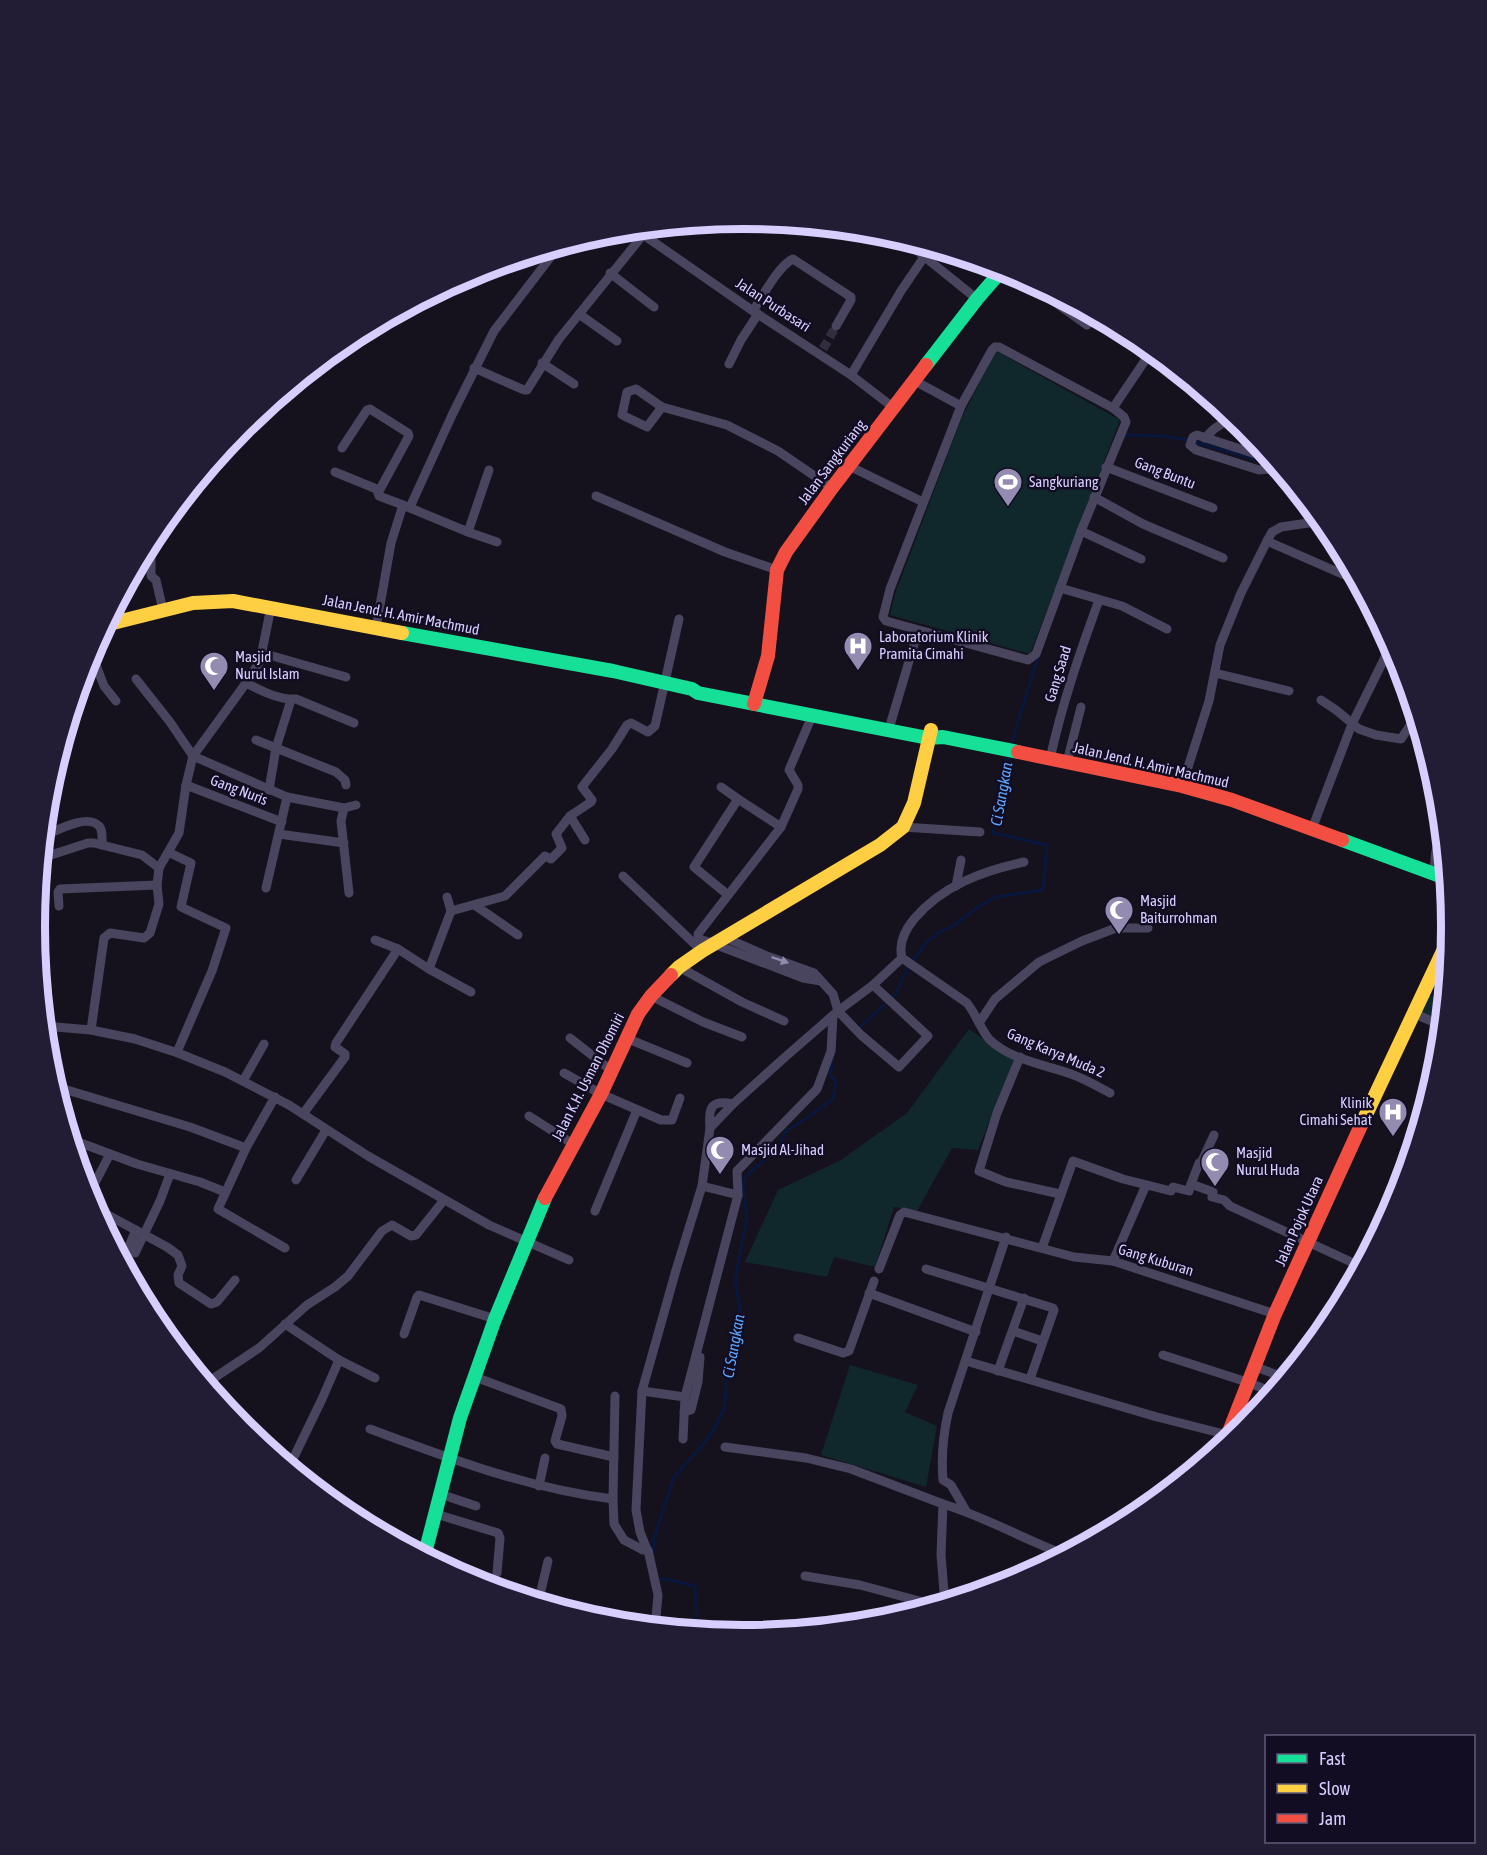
<svg xmlns="http://www.w3.org/2000/svg" width="1487" height="1855" font-family="'Asap Condensed',sans-serif">
<style>
.green{fill:#10282b}
.lines{fill:none;stroke-linecap:round;stroke-linejoin:round}
.stream{stroke:#08173e;stroke-width:3}
.street-tunnel{stroke:#322e3f;stroke-width:9;stroke-dasharray:9 4.5;stroke-linecap:butt}
.street{stroke:#49455e;stroke-width:9}
.fast{stroke:#16e098;stroke-width:14}
.slow{stroke:#ffcf43;stroke-width:14}
.jam{stroke:#f24e42;stroke-width:14}
.oneway{fill:#908aae}
.labels{text-anchor:middle;stroke-width:5;stroke-linejoin:round;paint-order:stroke}
.street-label{font-size:15px;fill:#d8ceff;stroke:#120d22}
.poi-label{font-size:15px;fill:#d8ceff;stroke:#120d22;text-anchor:start}
.water-label{font-size:16px;font-style:italic;fill:#5ca6ff;stroke:#120d22}
.rim{fill:none;stroke:#d8ceff;stroke-width:8}
</style>
<rect width="100%" height="100%" fill="#15121d"/>
<g class="green">
<polygon points="996,351 1120,420 1030,654 890,615 895,594 962,417"/>
<polygon points="1426,994 1445,1001 1443,1022 1418,1011"/>
<polygon points="969,1029 1014,1060 978,1150 952,1148 917,1211 894,1207 875,1267 834,1257 827,1277 745,1262 778,1190 841,1160 907,1113"/>
<polygon points="850,1365 918,1385 905,1412 937,1426 926,1487 821,1455"/>
</g>
<g class="lines">
<g class="stream">
<polyline points="1125,437 1126,435 1163,436 1187,440"/>
<polyline points="1195,442 1265,462 1273,461"/>
<polyline points="1011,745 1038,657"/>
<polyline points="860,1027 896,994 907,969 915,957 928,941 940,932 953,926 979,906 996,897 1043,890 1047,845 993,833 1008,757"/>
<polyline points="653,1554 654,1539 674,1477 700,1448 715,1428 724,1409 731,1339 738,1320 740,1304 736,1289 736,1276 747,1218 743,1186 744,1178 779,1147 786,1131 807,1118 833,1099 836,1080 830,1076 833,1058"/>
<polyline points="657,1578 658,1580 666,1579 695,1586 697,1623 680,1630"/>
</g>
<polyline class="street-tunnel" points="823,349 836,326"/>
<g class="street">
<polyline points="635,229 753,311 851,375 894,408"/>
<polyline points="900,237 977,299"/>
<polyline points="1011,271 1087,325 1095,315"/>
<polyline points="610,273 654,307"/>
<path d="M753,311C762,297 779,265 793,259L851,297V300L836,326"/>
<polyline points="579,314 617,341"/>
<polygon points="995,347 999,347 1113,408 1124,417 1126,422 1081,531 1036,654 1028,660 886,621 883,617 890,589 961,406 992,350"/>
<polyline points="542,363 574,384"/>
<polyline points="729,364 741,340 758,314"/>
<polyline points="474,368 524,390 527,390 559,339 643,235"/>
<polyline points="851,375 901,291 924,257"/>
<polyline points="915,381 961,406"/>
<polyline points="662,407 647,427 622,415 627,392 636,389 662,407 727,425 778,451 832,488"/>
<polyline points="1113,408 1152,350"/>
<polyline points="1205,438 1214,429 1233,416"/>
<polyline points="342,448 367,410 370,409 408,433 409,436 378,493 379,496 403,505"/>
<polyline points="1269,456 1262,456 1197,435 1193,437 1190,445 1196,450 1259,470 1279,468"/>
<polyline points="849,466 923,502"/>
<polyline points="1106,467 1213,508"/>
<polyline points="335,472 379,490"/>
<polyline points="596,496 725,552 777,570"/>
<polyline points="1094,497 1143,524 1223,558"/>
<polyline points="410,507 453,413 494,331 559,246"/>
<polyline points="160,527 151,556 151,576 156,580 163,610"/>
<polyline points="1081,531 1141,559"/>
<polyline points="468,532 489,470"/>
<polyline points="1267,541 1358,581"/>
<polyline points="1060,588 1122,606 1167,629"/>
<polyline points="376,628 391,543 403,505 468,532 497,542"/>
<polyline points="91,652 104,686 116,701"/>
<polyline points="262,653 346,677"/>
<polyline points="1215,673 1289,691"/>
<polyline points="136,679 170,722 193,756 287,797 344,808 356,805"/>
<path d="M246,683C262,691 278,700 296,699L354,723"/>
<polyline points="1321,700 1336,710 1359,729 1376,735 1401,739 1417,715"/>
<polyline points="812,716 789,770 798,785 798,789 781,827 698,934 699,939 709,942 803,978 821,981"/>
<polyline points="891,722 918,631"/>
<polyline points="256,740 336,772 345,780 346,785"/>
<path d="M1050,759C1062,704 1080,652 1099,600"/>
<polyline points="1067,762 1081,707"/>
<polyline points="186,785 282,822"/>
<polyline points="1182,786 1209,701 1220,645 1241,593 1267,541 1272,532 1281,527 1322,521"/>
<polyline points="721,787 738,799"/>
<polyline points="269,790 276,748 291,700"/>
<polyline points="344,808 341,821 349,893"/>
<polyline points="570,816 585,840"/>
<polyline points="903,827 980,832"/>
<polyline points="1312,829 1352,724 1392,643"/>
<polyline points="279,834 344,843"/>
<path d="M44,836C56,831 87,813 99,826C103,830 102,839 102,845"/>
<polyline points="170,853 191,863 181,907 226,928 212,971 177,1052"/>
<polyline points="51,855 88,843 94,843 142,855 159,868"/>
<path d="M1024,862C982,871 942,886 914,919C905,930 898,943 902,958L967,1003C976,1014 980,1028 989,1039C1008,1059 1046,1065 1071,1074C1085,1079 1097,1086 1110,1093"/>
<path d="M1437,862C1445,854 1441,847 1443,838"/>
<path d="M1433,873C1437,861 1432,850 1442,841"/>
<polyline points="623,876 702,951"/>
<polyline points="956,886 961,860"/>
<polyline points="266,888 287,797"/>
<polyline points="728,895 694,867 738,799 781,827"/>
<polyline points="59,906 58,892 60,889 157,885"/>
<polyline points="476,906 518,935"/>
<polyline points="451,911 505,896 545,856 551,859 562,848 556,834 570,816 591,802 592,800 582,787 612,749 627,725 631,723 648,732 655,726 679,619"/>
<polyline points="726,938 767,956 814,973 833,994 838,1011 861,1035 899,1067 928,1036 873,985"/>
<polyline points="375,940 398,949 429,969 471,992"/>
<polyline points="679,967 742,1002 784,1021"/>
<polyline points="429,969 451,911 447,897"/>
<polyline points="651,996 703,1022 742,1037"/>
<polyline points="1413,1013 1443,1026"/>
<polyline points="979,1023 995,999 1039,962 1082,941 1116,928 1148,928"/>
<polyline points="44,1026 91,1030 135,1039 178,1053 225,1072 289,1105 368,1156 489,1225 569,1260"/>
<polyline points="91,1030 104,938 110,933 144,938 150,933 159,904 157,885 159,868 179,833 186,785 193,756 246,683 260,661 271,607"/>
<polyline points="570,1038 612,1071"/>
<polyline points="626,1038 687,1063"/>
<polyline points="46,1040 49,1027"/>
<polyline points="1020,1057 997,1113 979,1171 1006,1182 1060,1194"/>
<polyline points="564,1073 601,1094 661,1120 672,1120 680,1098"/>
<polyline points="243,1081 264,1044"/>
<polyline points="67,1090 190,1127 246,1148"/>
<polyline points="275,1097 246,1148 218,1209 285,1248"/>
<polyline points="303,1114 345,1057 345,1054 335,1047 336,1043 398,949"/>
<polyline points="529,1116 573,1144"/>
<path d="M710,1128C708,1108 711,1099 733,1104"/>
<polyline points="70,1139 137,1164 200,1182 225,1192"/>
<polyline points="296,1180 326,1130"/>
<polyline points="1191,1184 1199,1163 1202,1161 1214,1135"/>
<polyline points="702,1186 738,1195"/>
<polyline points="88,1196 110,1154"/>
<polyline points="93,1207 167,1247 178,1255 182,1266 178,1275 179,1283 211,1304 217,1302 235,1280"/>
<polyline points="595,1211 637,1110"/>
<polyline points="1042,1248 1073,1161 1123,1179 1171,1191 1173,1187 1189,1191 1191,1184 1213,1192 1212,1197 1224,1200 1230,1206 1362,1267"/>
<polyline points="135,1253 160,1201 170,1174"/>
<polyline points="1113,1261 1146,1185"/>
<polyline points="122,1262 136,1230"/>
<polyline points="879,1269 900,1215 904,1212 1074,1257 1113,1261 1275,1314"/>
<polyline points="926,1269 1053,1308 1054,1310 1030,1379"/>
<polyline points="869,1293 976,1332"/>
<polyline points="285,1324 339,1360 375,1378"/>
<polyline points="1013,1331 1042,1341"/>
<polyline points="404,1334 417,1297 419,1295 495,1319"/>
<polyline points="798,1338 843,1353 849,1351 874,1281"/>
<polyline points="1163,1355 1250,1383 1274,1393"/>
<polyline points="966,1361 1157,1417 1228,1435"/>
<polyline points="1256,1367 1280,1376 1289,1375"/>
<polyline points="998,1371 1024,1298"/>
<polyline points="475,1377 561,1409 562,1416 555,1441 557,1444 614,1457"/>
<polyline points="205,1384 259,1348 307,1305 335,1287 348,1276 382,1231 392,1225 411,1236 416,1235 444,1200"/>
<polyline points="642,1391 685,1397"/>
<polyline points="615,1396 613,1499 614,1524 624,1540 643,1550"/>
<polyline points="684,1412 691,1410 698,1382 700,1357"/>
<path d="M370,1429C449,1458 529,1489 613,1499"/>
<polyline points="683,1439 685,1397 738,1195 737,1171 817,1089 831,1051 833,1016"/>
<polyline points="725,1447 806,1458 851,1469 943,1504 941,1555 945,1604"/>
<polyline points="281,1461 289,1462 293,1459 322,1399 339,1360"/>
<polyline points="539,1486 545,1458"/>
<polyline points="440,1494 476,1506"/>
<path d="M943,1504C986,1517 1025,1540 1066,1555"/>
<path d="M966,1511L951,1485L943,1480C941,1457 943,1436 948,1413L1006,1237"/>
<polyline points="436,1514 498,1533 500,1538 497,1573"/>
<polyline points="646,1547 640,1532 636,1510 642,1391 676,1270 702,1186 710,1128 733,1104 784,1058 838,1011 873,985 902,958"/>
<polyline points="648,1550 658,1595 655,1628"/>
<polyline points="805,1576 860,1585 938,1606"/>
<polyline points="538,1603 548,1561"/>
</g>
<g class="fast">
<polyline points="926,365 977,299 1003,269"/>
<polyline points="402,633 613,671 692,689 698,693 928,738 943,737 1018,752"/>
<polyline points="1342,840 1448,879"/>
<polyline points="424,1557 460,1418 495,1319 545,1198"/>
</g>
<g class="slow">
<polyline points="105,625 193,603 233,601 402,633"/>
<polyline points="671,975 679,967 702,951 880,845 903,827 914,803 931,730"/>
<polyline points="1363,1121 1452,932"/>
</g>
<g class="jam">
<polyline points="754,704 768,656 777,570 786,552 832,488 926,365"/>
<polyline points="1018,752 1182,786 1232,800 1342,840"/>
<polyline points="545,1198 601,1094 638,1014 651,996 671,975"/>
<polyline points="1223,1447 1275,1314 1363,1121"/>
</g>
</g>
<defs><path id="oneway-solid" d="M-6-.8H1V-3.2L6.5 0L1 3.2V.8H-6Z" transform="scale(1.5)"/></defs>
<use class="oneway" href="#oneway-solid" transform="translate(780 960) rotate(19)"/>
<defs>
<g id="stadium-pin" transform="scale(1.5)"><path d="M0 17L-7.5 6A9.5 9.5 0 1 1 7.5 6Z" fill="#948cb0" stroke="#120d22"/><path d="M0-5a6.5 5 0 1 0 0 10a6.5 5 0 1 0 0-10ZM-3.5-1.8h7v3.6h-7Z" fill="#fff"/></g>
<g id="hospital-pin" transform="scale(1.5)"><path d="M0 17L-7.5 6A9.5 9.5 0 1 1 7.5 6Z" fill="#948cb0" stroke="#120d22"/><path d="M-5-5h3v3.5h4V-5h3V5h-3V1.5h-4V5h-3Z" fill="#fff"/></g>
<g id="mosque-pin" transform="scale(1.5)"><path d="M0 17L-7.5 6A9.5 9.5 0 1 1 7.5 6Z" fill="#948cb0" stroke="#120d22"/><path d="M3.5-4.9A6 6 0 1 0 3.5 4.9A5 5 0 1 1 3.5-4.9Z" fill="#fff"/></g>
</defs>
<g fill-rule="evenodd">
<use href="#stadium-pin" x="1008" y="482"/>
<use href="#hospital-pin" x="858" y="646"/>
<use href="#mosque-pin" x="214" y="666"/>
<use href="#mosque-pin" x="1119" y="910"/>
<use href="#hospital-pin" x="1393" y="1112"/>
<use href="#mosque-pin" x="720" y="1150"/>
<use href="#mosque-pin" x="1215" y="1162"/>
</g>
<g class="labels">
<g class="street-label">
<text transform="translate(773 305) rotate(33)" y="5">Jalan Purbasari</text>
<text transform="translate(832 462) rotate(-53)" y="5">Jalan Sangkuriang</text>
<text transform="translate(1165 473) rotate(21)" y="5">Gang Buntu</text>
<text transform="translate(401 615) rotate(11)" y="5">Jalan Jend. H. Amir Machmud</text>
<text transform="translate(1058 674) rotate(-73)" y="5">Gang Saad</text>
<text transform="translate(1151 765) rotate(13)" y="5">Jalan Jend. H. Amir Machmud</text>
<text transform="translate(239 790) rotate(21)" y="5">Gang Nuris</text>
<text transform="translate(1056 1053) rotate(23)" y="5">Gang Karya Muda 2</text>
<text transform="translate(588 1077) rotate(-63)" y="5">Jalan K.H. Usman Dhomiri</text>
<text transform="translate(1299 1221) rotate(-66)" y="5">Jalan Pojok Utara</text>
<text transform="translate(1156 1260) rotate(17)" y="5">Gang Kuburan</text>
</g>
<g class="poi-label">
<text x="1029" y="487">Sangkuriang</text>
<text x="879" y="642">Laboratorium Klinik<tspan x="879" dy="17">Pramita Cimahi</tspan></text>
<text x="235" y="662">Masjid<tspan x="235" dy="17">Nurul Islam</tspan></text>
<text x="1140" y="906">Masjid<tspan x="1140" dy="17">Baiturrohman</tspan></text>
<text x="1372" y="1108" text-anchor="end">Klinik<tspan x="1372" dy="17">Cimahi Sehat</tspan></text>
<text x="741" y="1155">Masjid Al-Jihad</text>
<text x="1236" y="1158">Masjid<tspan x="1236" dy="17">Nurul Huda</tspan></text>
</g>
<g class="water-label">
<text transform="translate(1001 794) rotate(-80)" y="6">Ci Sangkan</text>
<text transform="translate(733 1346) rotate(-80)" y="6">Ci Sangkan</text>
</g>
</g>
<path d="M0 0H1487V1855H0ZM45 927a698 698 0 1 1 1396 0a698 698 0 1 1-1396 0Z" fill="#221c34" fill-rule="evenodd"/>
<path class="rim" d="M45 927a698 698 0 1 1 1396 0a698 698 0 1 1-1396 0Z"/>
<rect x="1265" y="1735" width="210" height="108" fill="#120d22" stroke="#615a7a" stroke-width="1.5"/>
<rect x="1277" y="1754" width="30" height="9" fill="#16e098" stroke="#615a7a" stroke-width="1.5"/>
<text x="1319" y="1765" font-size="18" fill="#d8ceff">Fast</text>
<rect x="1277" y="1784" width="30" height="9" fill="#ffcf43" stroke="#615a7a" stroke-width="1.5"/>
<text x="1319" y="1795" font-size="18" fill="#d8ceff">Slow</text>
<rect x="1277" y="1814" width="30" height="9" fill="#f24e42" stroke="#615a7a" stroke-width="1.5"/>
<text x="1319" y="1825" font-size="18" fill="#d8ceff">Jam</text>
</svg>
